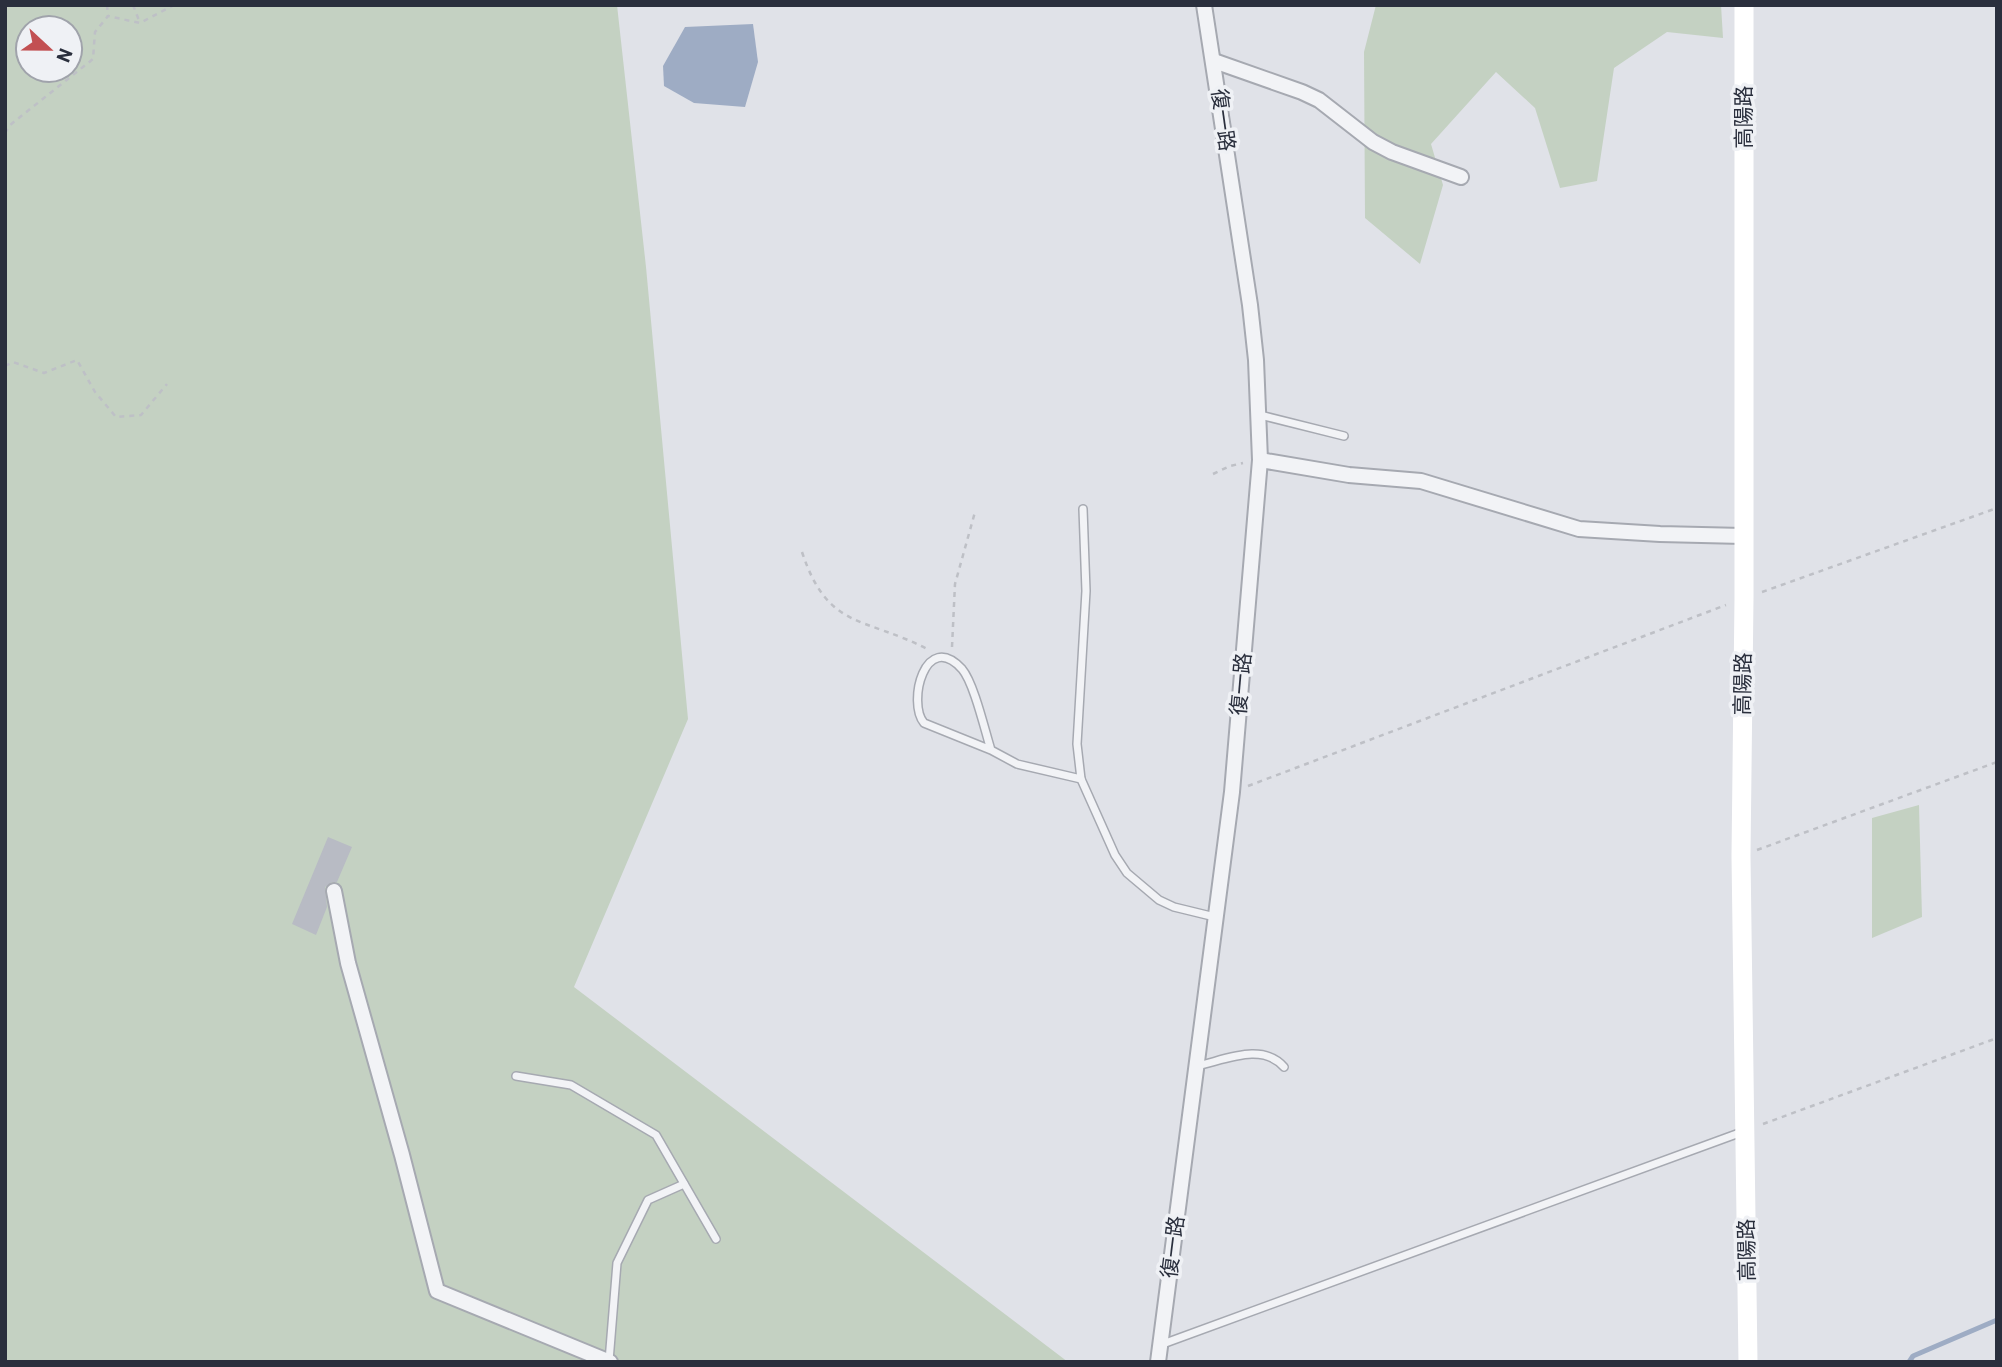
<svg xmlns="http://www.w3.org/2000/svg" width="2002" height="1367" font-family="Barlow,'Noto Sans TC',sans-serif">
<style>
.green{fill:#c4d1c2;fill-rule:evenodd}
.water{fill:#9eacc4}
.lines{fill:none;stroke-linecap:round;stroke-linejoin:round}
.stream{stroke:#9eacc4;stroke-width:5}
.building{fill:#b8bbc4}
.lane-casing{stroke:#a6a9b1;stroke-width:10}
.street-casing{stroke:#a6a9b1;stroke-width:18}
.path{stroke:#bec0c6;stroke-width:2.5;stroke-dasharray:5 5;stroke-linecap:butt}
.lane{stroke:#f2f3f6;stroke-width:7}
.street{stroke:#f2f3f6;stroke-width:14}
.secondary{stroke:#fff;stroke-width:19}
.labels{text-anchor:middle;stroke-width:7;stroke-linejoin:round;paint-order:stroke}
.street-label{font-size:21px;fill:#2a2f3d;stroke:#eff1f5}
</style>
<rect width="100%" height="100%" fill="#e0e2e8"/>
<g class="green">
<path d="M5,5H617L646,267L688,719L574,987L1068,1362H5ZM28,28H70V70H28Z"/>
<polygon points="1376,5 1721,5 1723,38 1667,32 1614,68 1597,181 1560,188 1535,108 1496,72 1431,144 1443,185 1420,264 1365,218 1364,52"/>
<polygon points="1919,805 1922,917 1872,938 1872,818"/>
</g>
<polygon class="water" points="753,24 758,62 745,107 694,103 664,86 663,66 685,27"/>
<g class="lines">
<polyline class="stream" points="1909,1362 1913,1356 1997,1320"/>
</g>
<polygon class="building" points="328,837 352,847 337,882 332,882 325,887 327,907 316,935 292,924"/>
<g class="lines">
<g class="lane-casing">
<g id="lane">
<polyline points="1260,415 1344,436"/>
<polyline points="1083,509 1086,591 1077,744 1081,779 1115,855 1127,873 1159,900 1174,907 1215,917"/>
<path d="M991,750L924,723C907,703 925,629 962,669C974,683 985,731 991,750L1017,764L1081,779"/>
<path d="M1197,1066C1225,1060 1262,1042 1284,1067"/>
<polyline points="516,1076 571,1085 656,1135 716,1239"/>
<polyline points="1160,1345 1742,1132"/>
<polyline points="609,1361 617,1263 648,1200 684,1184"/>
</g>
</g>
<g class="street-casing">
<g id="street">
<polyline points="1214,61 1302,92 1319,100 1373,142 1392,152 1461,177"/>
<polyline points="1260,460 1349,475 1421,481 1579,529 1660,534 1743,536"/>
<polyline points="334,891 348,963 402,1155 437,1291 610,1362"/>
<polyline points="1158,1362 1232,792 1260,460 1256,360 1250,305 1204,5"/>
</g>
</g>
<g class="path">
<polyline points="107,5 108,16"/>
<polyline points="133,5 140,23"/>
<polyline points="5,133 10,125 93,59 95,32 108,16 140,23 174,5"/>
<polyline points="5,366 13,362 44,373 77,360 95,392 116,417 141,415 167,384"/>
<polyline points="1213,474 1230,466 1243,463"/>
<path d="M802,552C828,631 865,616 929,650"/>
<polyline points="1762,592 1997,508"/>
<polyline points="952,647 955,584 975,512"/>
<polyline points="1248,786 1726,605"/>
<polyline points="1757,850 1997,762"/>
<polyline points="1763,1124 1997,1038"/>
</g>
<use href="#lane" class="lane"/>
<use href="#street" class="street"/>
<polyline class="secondary" points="1744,5 1744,598 1741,856 1748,1362"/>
</g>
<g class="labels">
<g class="street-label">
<text transform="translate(1744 117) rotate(-90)" y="7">高陽路</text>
<text transform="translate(1223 120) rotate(82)" y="7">復一路</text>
<text transform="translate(1241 684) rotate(-85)" y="7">復一路</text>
<text transform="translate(1743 684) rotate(-89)" y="7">高陽路</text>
<text transform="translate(1173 1247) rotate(-83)" y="7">復一路</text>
<text transform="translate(1747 1250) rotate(-91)" y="7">高陽路</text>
</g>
</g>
<rect width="2002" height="1367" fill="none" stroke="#2a2f3d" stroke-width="14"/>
<g transform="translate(49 49) rotate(112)"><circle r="33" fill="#eff1f5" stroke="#a0a3ab" stroke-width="2"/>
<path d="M0-5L12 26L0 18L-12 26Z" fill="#c25052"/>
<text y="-10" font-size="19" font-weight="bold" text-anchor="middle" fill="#2a2f3d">N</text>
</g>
</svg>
